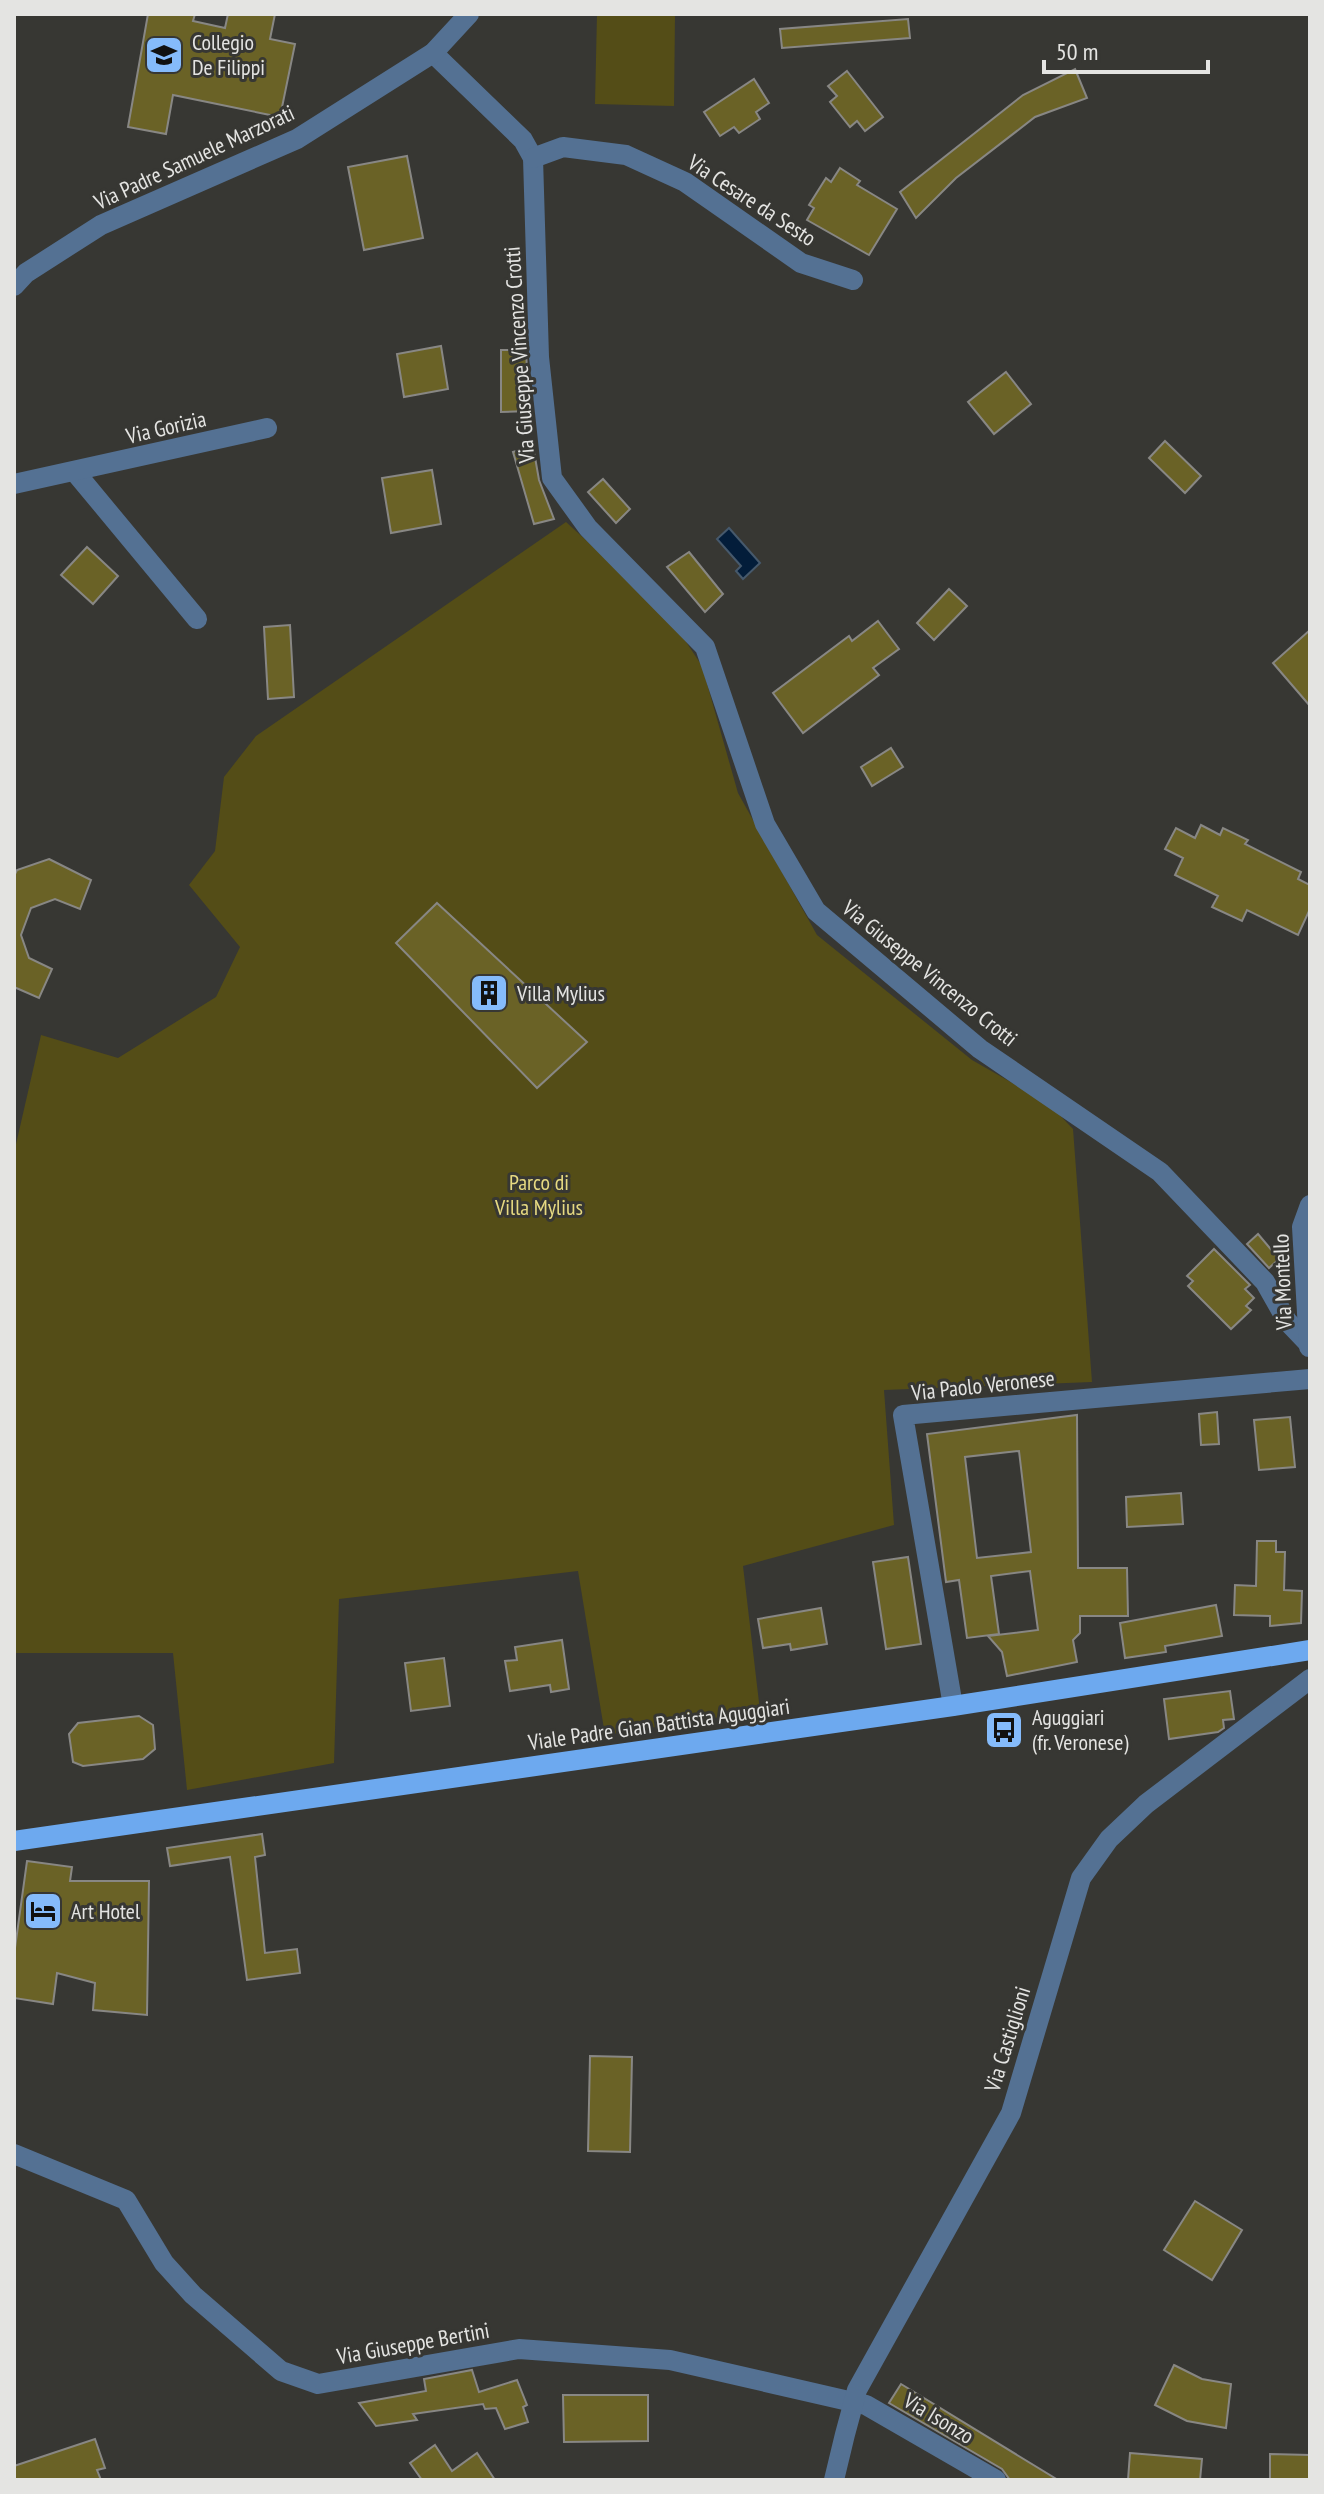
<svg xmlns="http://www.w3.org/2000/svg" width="1324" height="2494" font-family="'PT Sans Narrow',sans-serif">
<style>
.green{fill:#544d17}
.water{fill:#031d3a;stroke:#46596c;stroke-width:2}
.building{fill:#6a6226;stroke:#888784;stroke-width:2;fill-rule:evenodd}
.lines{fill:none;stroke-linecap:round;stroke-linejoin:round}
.minor{stroke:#547193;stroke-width:20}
.major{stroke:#6da9ef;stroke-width:20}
.labels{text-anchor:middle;stroke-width:6;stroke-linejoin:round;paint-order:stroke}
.poi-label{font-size:22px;fill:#e4e4e2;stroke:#373733;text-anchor:start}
.street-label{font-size:22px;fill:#e4e4e2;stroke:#373733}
.park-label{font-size:22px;fill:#e6d981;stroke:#373733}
</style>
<rect width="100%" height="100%" fill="#373733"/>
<g class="green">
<polygon points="597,14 675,14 674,106 595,104"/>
<polygon points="566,522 669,616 702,666 738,793 817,935 972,1060 1049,1104 1073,1129 1092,1382 884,1390 894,1525 743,1566 760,1711 605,1735 578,1571 339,1599 334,1763 187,1790 173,1653 14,1653 14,1153 41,1035 118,1058 216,997 240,947 189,885 215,851 224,777 256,736"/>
</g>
<polygon class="water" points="729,528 760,563 743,579 736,571 741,566 717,539"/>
<g class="building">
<polygon points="148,14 195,14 193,21 225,28 228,14 275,14 270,39 295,44 280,117 173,95 166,134 128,127"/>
<polygon points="908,19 910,38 782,48 780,29"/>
<polygon points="1075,69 1087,98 1035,117 956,178 916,218 900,192 1023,95"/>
<polygon points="847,71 883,117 865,131 857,121 850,127 830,102 837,96 828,86"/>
<polygon points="754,79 769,103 756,112 760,119 739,133 734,127 720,136 704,112"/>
<polygon points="407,156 423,238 364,250 348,167"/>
<polygon points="840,168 860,181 857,185 897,209 869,255 807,220 814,208 809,205 826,178 831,182"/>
<polygon points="441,346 448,389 404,397 397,354"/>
<polygon points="501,350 526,350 529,411 501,412"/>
<polygon points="1006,372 1031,404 994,434 968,402"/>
<polygon points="1165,441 1201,476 1185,493 1149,458"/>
<polygon points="533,446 539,480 554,519 534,524 513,452"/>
<polygon points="432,470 441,524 391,533 382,478"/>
<polygon points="603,479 630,509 616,523 588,492"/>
<polygon points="87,547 118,576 93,604 61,575"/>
<polygon points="689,552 723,594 705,612 667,567"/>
<polygon points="949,589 967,606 934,640 917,623"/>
<polygon points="878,621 899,649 873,668 879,675 803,733 773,693 849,636 852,641"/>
<polygon points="290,625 294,697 268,699 264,627"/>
<polygon points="1310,630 1310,706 1273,663"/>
<polygon points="891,748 903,767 872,786 861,767"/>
<polygon points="1201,825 1220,835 1223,828 1248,840 1245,844 1301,872 1298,879 1310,885 1310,909 1298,935 1247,910 1242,921 1212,907 1218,896 1175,875 1183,858 1165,849 1176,828 1195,838"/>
<polygon points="49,859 91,880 80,909 55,899 31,908 21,935 29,958 52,969 39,998 14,987 14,876 17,870"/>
<polygon points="437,903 587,1042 537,1088 396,943"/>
<polygon points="1258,1234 1279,1259 1269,1268 1247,1244"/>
<polygon points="1214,1249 1250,1285 1245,1289 1254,1298 1246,1306 1251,1310 1231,1329 1188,1286 1193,1281 1187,1276"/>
<polygon points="1217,1412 1219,1444 1201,1445 1199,1414"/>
<path d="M1077,1415L1078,1568H1127L1128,1616H1080V1633L1073,1640L1077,1662L1007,1676L1002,1652L988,1636L1038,1630L1030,1571L991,1576L999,1634L967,1638L959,1580L946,1582L927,1434ZM1019,1451L1031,1552L977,1558L965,1457Z"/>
<polygon points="1290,1417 1295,1467 1259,1470 1254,1420"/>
<polygon points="1181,1493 1183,1524 1127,1527 1126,1497"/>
<polygon points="1257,1541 1276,1541 1276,1552 1285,1552 1284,1590 1302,1591 1301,1623 1270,1626 1270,1616 1234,1615 1235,1585 1256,1586"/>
<polygon points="908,1557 921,1644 886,1649 873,1562"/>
<polygon points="1216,1605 1222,1636 1165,1646 1166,1652 1125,1658 1120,1623"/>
<polygon points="821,1608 827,1644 791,1650 790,1644 763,1648 758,1619"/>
<polygon points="562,1640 569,1689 551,1692 550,1685 510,1691 505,1661 517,1660 515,1647"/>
<polygon points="444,1658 450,1706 411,1711 405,1663"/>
<polygon points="1230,1691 1234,1719 1223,1720 1224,1728 1218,1732 1169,1739 1164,1699"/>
<polygon points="139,1716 153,1725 155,1749 143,1759 83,1766 73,1762 69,1734 78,1723"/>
<polygon points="262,1834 265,1855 255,1857 265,1953 297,1949 300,1973 247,1980 230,1857 170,1866 167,1848"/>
<polygon points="27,1861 72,1867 70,1881 149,1881 147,2015 93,2010 95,1983 57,1973 53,2004 14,1998 14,1955"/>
<polygon points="590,2056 632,2057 630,2152 588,2151"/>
<polygon points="1195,2201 1242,2230 1212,2280 1164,2250"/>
<polygon points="1174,2365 1202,2379 1231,2384 1226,2428 1187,2421 1155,2405"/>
<polygon points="472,2370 479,2392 517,2380 527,2405 523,2407 528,2422 505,2429 496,2408 485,2409 483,2404 413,2414 417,2420 376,2426 359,2403 426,2391 424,2379"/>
<polygon points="901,2384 1058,2480 1010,2480 1002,2469 889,2403"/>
<polygon points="563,2395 648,2395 648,2441 564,2442"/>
<polygon points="95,2439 105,2468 97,2470 101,2480 14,2480 14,2466"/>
<polygon points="435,2445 452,2471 477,2453 495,2480 422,2480 410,2463"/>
<polygon points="1130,2453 1202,2459 1200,2480 1128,2480"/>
<polygon points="1270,2454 1310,2455 1310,2480 1270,2480"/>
</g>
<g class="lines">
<g class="minor">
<polyline points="433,53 523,140 533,158 539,357 552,478 588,528 705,647 765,824 816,911 980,1049 1160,1172 1265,1282 1287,1321 1309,1344"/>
<polyline points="533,158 563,147 626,155 685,182 801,263 853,280"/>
<polyline points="14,286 26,273 101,225 297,139 433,53 469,14"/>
<polyline points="75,472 197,619"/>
<polyline points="14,484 267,428"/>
<polyline points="1309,1347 1302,1227 1310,1205"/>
<polyline points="953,1706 903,1415 1310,1379"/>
<polyline points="14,2154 126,2200 164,2263 193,2295 281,2371 318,2384 519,2349 670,2360 866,2405 996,2480"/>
<path d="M834,2480C841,2449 849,2418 857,2390L1011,2113L1081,1878L1109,1839L1146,1804L1310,1679"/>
</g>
<polyline class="major" points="14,1841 953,1706 1310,1650"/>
</g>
<defs>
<g id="school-square" transform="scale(2)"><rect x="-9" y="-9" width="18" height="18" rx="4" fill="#85bbfb" stroke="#373733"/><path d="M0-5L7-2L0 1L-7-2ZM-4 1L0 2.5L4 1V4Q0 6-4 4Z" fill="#111"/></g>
<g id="building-square" transform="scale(2)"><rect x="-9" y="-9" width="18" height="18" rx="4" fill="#85bbfb" stroke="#373733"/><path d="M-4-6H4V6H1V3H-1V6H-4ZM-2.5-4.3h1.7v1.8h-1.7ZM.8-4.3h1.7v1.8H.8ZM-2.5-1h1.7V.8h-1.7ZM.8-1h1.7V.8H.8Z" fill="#111"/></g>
<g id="bus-square" transform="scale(2)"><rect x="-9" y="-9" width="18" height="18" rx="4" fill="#85bbfb" stroke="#373733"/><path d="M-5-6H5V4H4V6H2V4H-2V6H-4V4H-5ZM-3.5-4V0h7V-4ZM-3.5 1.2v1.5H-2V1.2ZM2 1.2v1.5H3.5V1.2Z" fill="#111"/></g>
<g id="hotel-square" transform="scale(2)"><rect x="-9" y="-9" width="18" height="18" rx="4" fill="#85bbfb" stroke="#373733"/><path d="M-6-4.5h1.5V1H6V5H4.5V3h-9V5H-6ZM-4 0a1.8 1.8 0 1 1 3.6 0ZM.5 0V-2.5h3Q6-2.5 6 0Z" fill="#111"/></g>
</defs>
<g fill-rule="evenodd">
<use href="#school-square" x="164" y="55"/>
<use href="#building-square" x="489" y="993"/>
<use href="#bus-square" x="1004" y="1730"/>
<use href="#hotel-square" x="43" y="1911"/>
</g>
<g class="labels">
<g class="poi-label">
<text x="192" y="50">Collegio<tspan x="192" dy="25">De Filippi</tspan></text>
<text x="517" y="1001">Villa Mylius</text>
<text x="1032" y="1725">Aguggiari<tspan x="1032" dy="25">(fr. Veronese)</tspan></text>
<text x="71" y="1919">Art Hotel</text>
</g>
<g class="street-label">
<text transform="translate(194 157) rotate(-25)" y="8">Via Padre Samuele Marzorati</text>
<text transform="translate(752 200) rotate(33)" y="8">Via Cesare da Sesto</text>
<text transform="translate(519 355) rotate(-94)" y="8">Via Giuseppe Vincenzo Crotti</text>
<text transform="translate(166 427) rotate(-13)" y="8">Via Gorizia</text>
<text transform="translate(930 973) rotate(39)" y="8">Via Giuseppe Vincenzo Crotti</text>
<text transform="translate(1282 1282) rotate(-92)" y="8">Via Montello</text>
<text transform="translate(983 1385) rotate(-6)" y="8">Via Paolo Veronese</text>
<text transform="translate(659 1724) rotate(-8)" y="8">Viale Padre Gian Battista Aguggiari</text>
<text transform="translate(1007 2039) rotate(-73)" y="8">Via Castiglioni</text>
<text transform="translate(413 2343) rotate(-10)" y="8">Via Giuseppe Bertini</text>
<text transform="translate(939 2418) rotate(31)" y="8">Via Isonzo</text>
</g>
<g class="park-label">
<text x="539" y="1190">Parco di<tspan x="539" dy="25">Villa Mylius</tspan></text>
</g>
</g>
<rect width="1324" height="2494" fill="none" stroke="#e4e4e2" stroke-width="32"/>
<path d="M1044 60v12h164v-12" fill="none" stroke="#e4e4e2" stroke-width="4"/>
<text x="1056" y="60" font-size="24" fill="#e4e4e2" stroke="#373733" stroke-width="6" paint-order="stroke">50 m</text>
</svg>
